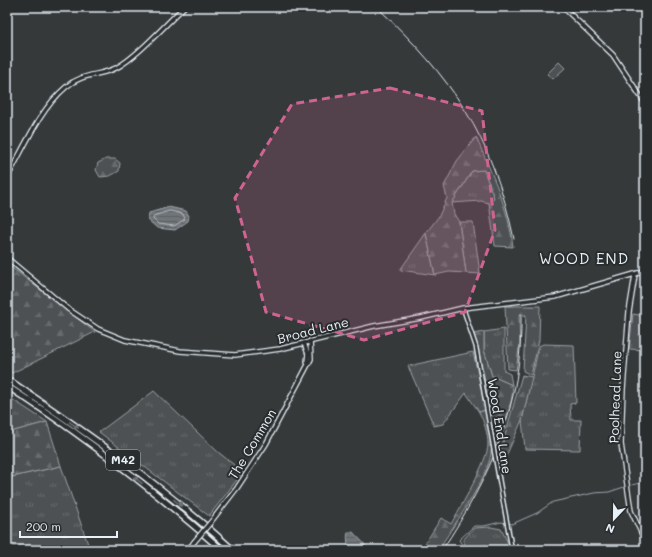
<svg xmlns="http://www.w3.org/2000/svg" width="652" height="557" font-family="Mali,sans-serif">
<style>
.grass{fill:url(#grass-tufts);stroke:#9aa1a5}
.forest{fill:url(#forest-firs);stroke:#9aa1a5}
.park{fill:#4d5152;stroke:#9aa1a5}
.water{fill:url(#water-rules);stroke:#a0a7ac}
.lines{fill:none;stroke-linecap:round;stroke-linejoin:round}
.shore{stroke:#b8bfc5;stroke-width:1}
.stream{stroke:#a0a7ac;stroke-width:1}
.minor-casing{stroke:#e8f1f8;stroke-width:5.5}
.tertiary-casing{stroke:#e8f1f8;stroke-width:6}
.secondary-casing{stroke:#e8f1f8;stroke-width:6}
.motorway-casing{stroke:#e8f1f8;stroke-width:8}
.minor{stroke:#2a2d2e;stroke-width:2.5}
.tertiary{stroke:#2a2d2e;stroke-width:3.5}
.secondary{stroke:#2a2d2e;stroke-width:3.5}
.motorway{stroke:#2a2d2e;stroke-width:5}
.rail{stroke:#e8f1f8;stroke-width:1}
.minor-bridge-casing{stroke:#e8f1f8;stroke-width:5.5;stroke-linecap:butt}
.secondary-bridge-casing{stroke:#e8f1f8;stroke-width:6;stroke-linecap:butt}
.minor-bridge{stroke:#2a2d2e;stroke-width:2.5}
.secondary-bridge{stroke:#2a2d2e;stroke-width:3.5}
.oneway{fill:#6c7275}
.marked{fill:#cf6492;fill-opacity:0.2;stroke:#cf6492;stroke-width:3;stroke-dasharray:8 5;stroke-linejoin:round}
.labels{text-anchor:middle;stroke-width:4;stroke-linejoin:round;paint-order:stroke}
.shield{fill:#2a2d2e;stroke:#afb6bb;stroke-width:1}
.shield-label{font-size:12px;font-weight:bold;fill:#e8f1f8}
.street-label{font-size:13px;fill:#e8f1f8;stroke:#2a2d2e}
.quarter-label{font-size:15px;letter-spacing:1px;fill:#e8f1f8;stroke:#2a2d2e}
</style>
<defs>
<pattern id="grass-tufts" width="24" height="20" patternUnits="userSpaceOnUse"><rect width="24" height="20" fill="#4d5152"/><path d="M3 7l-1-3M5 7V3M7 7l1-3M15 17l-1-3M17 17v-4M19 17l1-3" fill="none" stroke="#676a6c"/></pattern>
<pattern id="forest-firs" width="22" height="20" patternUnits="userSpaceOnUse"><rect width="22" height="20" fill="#4d5152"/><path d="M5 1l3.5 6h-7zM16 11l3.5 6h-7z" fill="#676a6c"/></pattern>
<pattern id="water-rules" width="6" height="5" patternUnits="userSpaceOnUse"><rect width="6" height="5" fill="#707579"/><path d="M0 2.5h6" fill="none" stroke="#5b5e62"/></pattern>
</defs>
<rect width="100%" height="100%" fill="#35393a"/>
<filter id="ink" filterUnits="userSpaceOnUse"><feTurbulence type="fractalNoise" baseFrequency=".025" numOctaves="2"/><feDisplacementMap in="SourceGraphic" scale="8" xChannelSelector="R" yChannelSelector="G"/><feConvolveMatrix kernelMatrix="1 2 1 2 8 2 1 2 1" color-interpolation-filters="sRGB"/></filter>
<g filter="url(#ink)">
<g class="grass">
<polygon points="484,170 494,198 489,203 481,201 452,203 472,171"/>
<polygon points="459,222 473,222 480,274 466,273"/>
<polygon points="426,233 435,275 400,270"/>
<polygon points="633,314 645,316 645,350 629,349"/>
<polygon points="504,329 504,371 510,374 512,385 492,376 484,350 484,332"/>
<polygon points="543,344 574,345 576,403 570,404 571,420 581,420 580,450 525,449 522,420 539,346"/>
<polygon points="473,352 486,410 479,412 466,393 443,424 434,426 408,366"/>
<polygon points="154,391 218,452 243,472 209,516 99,432"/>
<polygon points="7,396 47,422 7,433"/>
<polygon points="61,466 90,550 7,550 7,478"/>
<polygon points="491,527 501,529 508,543 509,550 466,550 467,549 463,540 474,528"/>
</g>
<g class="forest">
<path d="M476,137C491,172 509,209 513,247L495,246L489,203L494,198L484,170L472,171L452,203L454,214L459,222L466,273L449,272L435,275L426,233L439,216L447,198L444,186L457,161Z"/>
<polygon points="106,159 115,159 120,163 119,171 110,176 100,177 96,170 98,163"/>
<polygon points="7,264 95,332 12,373 7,371"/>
<polygon points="505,306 540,306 539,340 531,375 523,371 526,315 519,315 520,348 519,348 516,370 508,369"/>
<path d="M484,332V350L492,376L512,385C516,397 500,437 495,451L484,375L474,334Z"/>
<polygon points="522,375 532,377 522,420 500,470 498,460"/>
<path d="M486,410C488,424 493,439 491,453C489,477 452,528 438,550H421L441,518L451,524C460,508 488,460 488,445C488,433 484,422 479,412Z"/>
<polygon points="47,422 61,466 7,478 7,433"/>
</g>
<polygon class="park" points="559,62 565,68 553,79 547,74"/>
<g class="water">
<polygon points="169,207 186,211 189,216 188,221 175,230 157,228 148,220 149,213"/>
<path d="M348,532H353C358,538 366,544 368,550H348C349,544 346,538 348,532Z"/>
</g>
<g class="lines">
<polygon class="shore" points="170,211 183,214 185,219 174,226 158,224 153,219 154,216"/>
<g class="stream">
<polyline points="411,7 423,10 461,7"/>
<polyline points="632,485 645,482"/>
<polyline points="508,523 512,524 537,513 553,502 594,493 609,492 624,487"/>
<polyline points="464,550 465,549 459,540 474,526 484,526 501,522 505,523"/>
</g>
<g class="minor-casing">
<g id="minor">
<polyline points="463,308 476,347 493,445"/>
<polyline points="499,479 512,550"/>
</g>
</g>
<g class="tertiary-casing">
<g id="tertiary">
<polyline points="563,7 613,55 645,103"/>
<path d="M7,178C24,148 39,110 66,87C82,73 100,76 116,68C136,58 167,23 184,7"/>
<polyline points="635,275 629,312 623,389 621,444 631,511 645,541"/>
</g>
</g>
<g class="secondary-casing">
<g id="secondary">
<polyline points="7,258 68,309 98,329 125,340 180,351 235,355 280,349 374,326 421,318 463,308 555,297 645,271"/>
<polyline points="304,343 308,354 307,362"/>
<polyline points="210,523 237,488 266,444 311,359 310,341"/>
<polyline points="188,550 194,542"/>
</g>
</g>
<g class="motorway-casing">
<g id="motorway">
<path d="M7,379C86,432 162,486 233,550"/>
<path d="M7,386C83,435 154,490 222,550"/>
</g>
</g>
<use href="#minor" class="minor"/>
<use href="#tertiary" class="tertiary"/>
<use href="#secondary" class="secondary"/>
<use href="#motorway" class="motorway"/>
<g class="rail">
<path d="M377,7C452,78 492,135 514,239"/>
<path d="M442,550C491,476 523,404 521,314"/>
</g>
<g class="minor-bridge-casing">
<polyline id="minor-bridge" points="493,445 499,479"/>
</g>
<g class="secondary-bridge-casing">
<polyline id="secondary-bridge" points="194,542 210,523"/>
</g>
<use href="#minor-bridge" class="minor-bridge"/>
<use href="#secondary-bridge" class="secondary-bridge"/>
</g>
<defs><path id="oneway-solid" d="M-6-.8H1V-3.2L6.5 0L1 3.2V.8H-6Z"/></defs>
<g class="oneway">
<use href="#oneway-solid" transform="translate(74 425) rotate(34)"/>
<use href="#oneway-solid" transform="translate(138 480) rotate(-141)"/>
<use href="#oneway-solid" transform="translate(178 503) rotate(39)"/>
</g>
</g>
<path class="marked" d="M390,88L482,111L495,230L465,312L364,340L266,312L235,198L292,104Z"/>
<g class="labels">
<rect class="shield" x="106" y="450" width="34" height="20" rx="3"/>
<g class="shield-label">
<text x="123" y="464">M42</text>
</g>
<g class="street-label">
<text transform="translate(313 330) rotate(-14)" y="5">Broad Lane</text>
<text transform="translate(615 397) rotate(-88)" y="5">Poolhead Lane</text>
<text transform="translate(500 426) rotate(81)" y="5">Wood End Lane</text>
<text transform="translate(252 444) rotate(-59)" y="5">The Common</text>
</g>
<g class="quarter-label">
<text x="584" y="264">WOOD END</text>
</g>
</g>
<rect width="652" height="557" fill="none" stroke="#2a2d2e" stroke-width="24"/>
<rect x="12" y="12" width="628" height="533" fill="none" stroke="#e8f1f8" stroke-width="1.5" filter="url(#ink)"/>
<g transform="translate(614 519) rotate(202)" stroke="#2a2d2e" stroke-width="3" paint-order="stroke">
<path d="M0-3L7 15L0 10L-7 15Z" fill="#e8f1f8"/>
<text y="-6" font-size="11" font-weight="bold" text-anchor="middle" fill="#e8f1f8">N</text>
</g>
<path d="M20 531v6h97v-6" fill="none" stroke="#e8f1f8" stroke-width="2"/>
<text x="26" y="531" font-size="12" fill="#e8f1f8" stroke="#2a2d2e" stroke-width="3" paint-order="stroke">200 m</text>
</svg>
